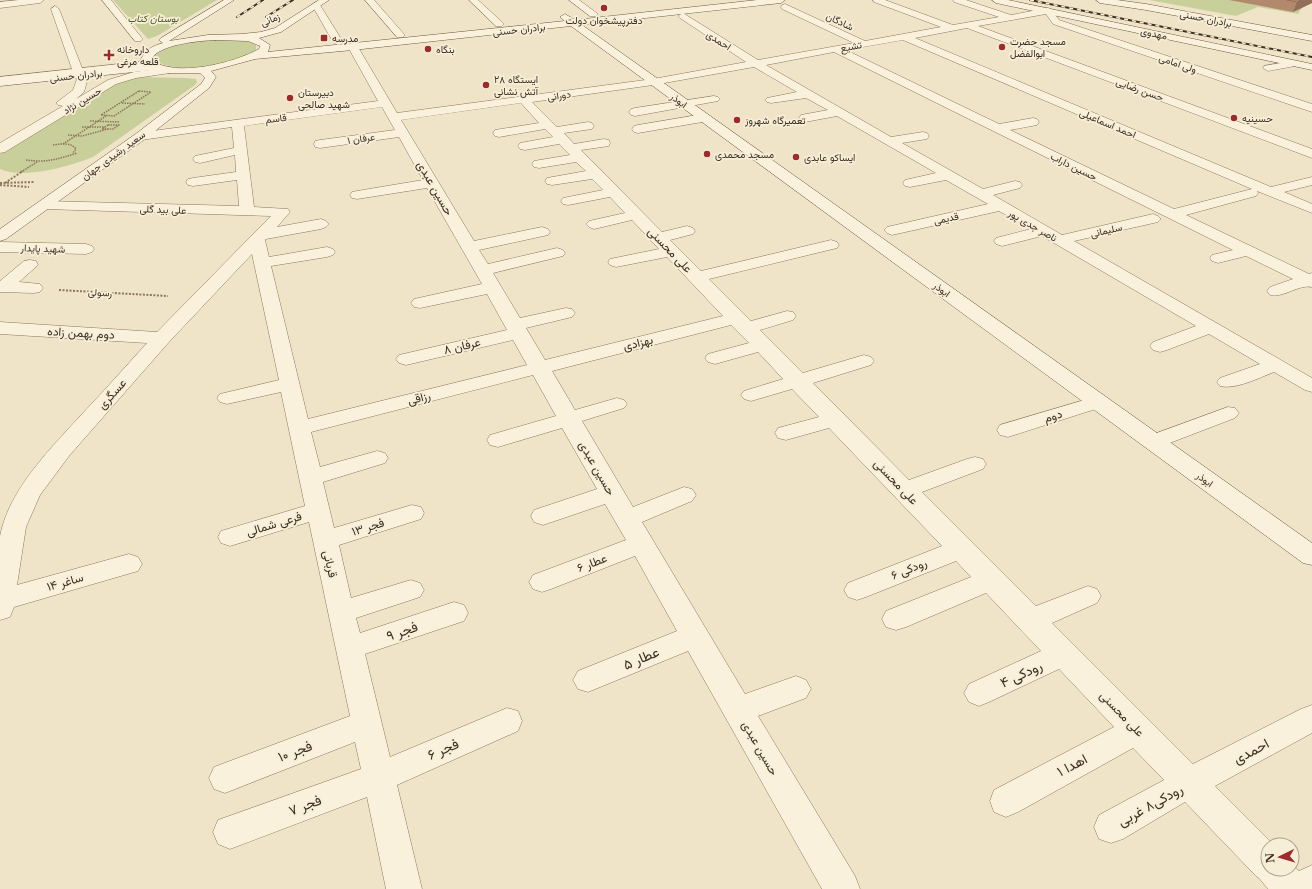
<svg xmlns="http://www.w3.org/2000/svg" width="1312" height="889" font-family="'Libre Baskerville',Vazirmatn,serif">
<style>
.green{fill:#c9cf9b}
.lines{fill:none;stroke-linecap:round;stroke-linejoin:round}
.lane-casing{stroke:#8d765c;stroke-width:1}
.street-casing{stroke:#8d765c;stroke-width:1}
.secondary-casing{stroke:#6f573f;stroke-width:1}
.path-far1{stroke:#8d765c;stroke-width:1.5;stroke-dasharray:1.5 1;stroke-linecap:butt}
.path{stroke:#8d765c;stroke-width:2;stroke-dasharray:2 1.5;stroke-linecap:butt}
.lane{fill:#faf1dc;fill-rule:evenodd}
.street{fill:#faf1dc;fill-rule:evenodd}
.secondary{fill:#faf1dc;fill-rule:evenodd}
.rail-casing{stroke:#3d2e20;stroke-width:2}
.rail{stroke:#f7eed8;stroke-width:1.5;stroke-dasharray:4;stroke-linecap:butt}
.wall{fill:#b2896c}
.shaded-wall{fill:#916f58}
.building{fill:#cf9f7d;stroke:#916f58}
.poi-dot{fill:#9e2a2b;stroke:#f7eed8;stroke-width:1.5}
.labels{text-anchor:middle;stroke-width:3.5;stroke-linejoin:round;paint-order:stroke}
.far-park-label{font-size:10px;font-style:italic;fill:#4d5a26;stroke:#f7eed8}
.far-street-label{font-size:10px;fill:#3d2e20;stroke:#f7eed8}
.far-poi-label{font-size:10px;fill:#3d2e20;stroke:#f7eed8;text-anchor:start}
.street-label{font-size:12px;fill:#3d2e20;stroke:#f7eed8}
.near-street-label{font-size:14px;fill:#3d2e20;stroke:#f7eed8}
</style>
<rect width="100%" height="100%" fill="#f0e4c8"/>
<g class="green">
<polygon points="113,0 217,0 157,36 148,39"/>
<polygon points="1149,0 1307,0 1298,14 1258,7 1236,16"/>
<path d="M213,39C228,39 243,38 256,45V50C237,67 175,75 154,60V56C170,43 193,42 213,39Z"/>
<path d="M135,77L186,78L196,79L197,82L195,85L93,157C71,166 22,180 0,169V154L116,82Z"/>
</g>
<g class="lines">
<g class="lane-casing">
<polygon id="lane" points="147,61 150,62 151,64 150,66 0,83 0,77"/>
</g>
<g class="street-casing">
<g id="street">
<polygon points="19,0 44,0 40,3 0,8 0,2"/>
<polygon points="102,0 111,0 141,37 143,39 141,41 135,41"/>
<polygon points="365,0 374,0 403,33 405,35 403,37 397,37"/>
<polygon points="469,0 478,0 502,22 504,24 502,26 496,26"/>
<polygon points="569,0 579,0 598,14 596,16 590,16"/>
<path d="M873,0H885L953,25L999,17L954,2L953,0H966L1011,15L1048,8L1051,9L1059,20L1312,104V112L1053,24L1046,14L978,26L1312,149V158L967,28L915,38L1271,187L1312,177V185L1284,192L1312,204V213L1257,191L1258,193L1256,196L1186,215L1309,274L1312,273V287C1298,284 1285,298 1270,295L1267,291L1270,287L1293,279L1246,256L1218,263L1212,261L1210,258L1212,255L1233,250L834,52L766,65L891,137L923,132L927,133L929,136L927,139L902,143L983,189L1015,181L1020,182L1022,185L1020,188L993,195L1062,235L1153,214L1158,216L1161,219L1158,222L1074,241L1312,378V392L1305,390L1274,372C1259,378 1235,390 1220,386L1217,382L1220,378L1260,364L1209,334L1167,350L1160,352L1153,350L1150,346L1153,342L1196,326L1042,236L1002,246L996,244L994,241L996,238L1031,229L999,211L892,235L887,233L884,230L887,227L988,204L946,180L910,187L905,186L903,183L905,180L936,173L837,116L805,122L801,121L799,118L801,115L828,110L806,98L771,103L767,102L765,100L767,98L797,92L754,67L653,85L532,102L557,127L588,122L592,123L594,126L592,129L564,133L574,144L604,139L609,140L610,143L609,146L581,150L662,232L687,226L693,228L695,231L693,234L670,240L701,271L831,240L837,242L839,245L837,248L709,279L751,321L787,311L793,312L796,316L793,320L760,330L803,373L864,355L871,357L874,361L871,365L813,383L909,480L967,459L975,457L983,459L986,464L983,469L922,492L1036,606L1088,586L1097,589L1101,596L1097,603L1052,623L1193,764L1301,709L1312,705V733L1215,786L1274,845H1268V869H1292V864L1299,871L1312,865V889H1268L1259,878L1256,876L1185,802L1123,839L1111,843L1099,839L1094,827L1099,815L1164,780L1133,748L1018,812L1006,817L994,812L990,801L994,790L1114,727L1059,669L989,702L979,706L969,702L964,693L969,684L1041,651L986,593L906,627L896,630L886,627L882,619L886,611L971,577L956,561L866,597L857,600L848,597L844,590L848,583L942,546L829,428L786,440L778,438L775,433L778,428L819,417L792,389L751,401L744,399L741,395L744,391L783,379L758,352L715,364L708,362L705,358L708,354L749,343L731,325L552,371L575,410L617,398L624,400L627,404L624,408L582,421L633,507L684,487L692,489L696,495L692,501L642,522L745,694L796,676L806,680L811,689L806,698L758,716L855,876L860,889H822L688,651L588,692L578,689L573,680L578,671L677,631L635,556L551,589L542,592L533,589L529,582L533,575L626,540L605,504L543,525L534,522L531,516L534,510L597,489L562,428L498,447L490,445L487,440L490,435L556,416L533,375L311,432L320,467L377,451L385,453L388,458L385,463L323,482L334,528L412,505L421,507L424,513L421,519L339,545L351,598L411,580L420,583L424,590L420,597L356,618L360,633L454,602L464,605L468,613L464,621L365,654L390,757L507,708L518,711L522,721L518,731L397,785L422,889H386L367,797L230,849L218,844L213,832L218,820L361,769L355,742L225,793L214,789L209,778L214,767L350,716L309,522L230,546L221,543L218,537L221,531L305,506L281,392L227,404L220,402L217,398L220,394L279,380L252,254L169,342L69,456L40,495L26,527L17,585L129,554L138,557L142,564L138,571L14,607L10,617L0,620V536C9,489 52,447 83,413C105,390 126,366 147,343L0,334V322L157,332L271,216L44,209L39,208L37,205L39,202L44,201L239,206L237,180L193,186L188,185L186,182L188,179L193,178L236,172L235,155L200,163L195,162L193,159L195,156L234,148L232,127L141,140L137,139L135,136L137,133L378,101L348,47L353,44L358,47L397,113L653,79L746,62L680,18L678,16L683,13L758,60L854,43L782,9L781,7L782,5L785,4L865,41L941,27L874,2ZM903,40L1252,189L1174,209L1010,130L1037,125L1039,122L1037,119L1033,118L999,124L846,50ZM521,103L539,123L495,130L493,133L495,136L499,137L545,129L553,137L520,143L518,146L520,149L525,150L559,144L570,155L534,161L532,164L534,167L539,168L576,162L586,171L547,178L545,181L547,184L552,185L592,179L603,190L563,198L561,201L563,204L568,205L610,197L625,213L589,221L586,224L589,227L594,229L632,220L659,249L610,259L608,262L610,265L616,267L667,257L723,316L545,360L526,328L572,317L575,313L572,309L566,308L520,318L493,273L563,256L565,253L563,250L557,248L488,264L479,250L548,235L550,232L548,229L542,227L474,241L401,120ZM382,107L395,130L320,140L315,141L314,144L315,147L320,148L399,137L423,180L357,191L352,192L350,195L352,198L357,199L427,188L482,284L414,299L411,303L414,307L420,308L487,294L507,330L399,355L396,359L399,363L406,365L513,340L527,365L308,419L271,266L327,257L333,255L335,252L333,249L327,247L269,257L265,240L266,239L321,229L326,227L329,224L326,221L321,219L277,227L290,212L288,209L254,207L244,126Z"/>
<polygon points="316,2 320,5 343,42 341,44 338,45 333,42 312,5"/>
<polygon points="55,6 59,9 84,73 88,78 84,92 76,99 108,80 134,72 170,67 175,70 170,73 136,78 116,84 5,152 0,153 0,143 63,106 58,105 56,103 73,90 77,79 74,75 51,9"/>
<polygon points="1291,61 1295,62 1296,64 1295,66 1268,71 1263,68 1264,66"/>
<polygon points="714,96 718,97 720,99 718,101 635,116 631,115 629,112 631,109 635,108"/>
<polygon points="704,114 708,115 710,118 708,121 638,133 634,132 632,129 634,126 638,125"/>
<polygon points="0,242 86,244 92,246 94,249 92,252 86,254 0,252"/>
<polygon points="30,260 36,261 38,265 19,282 40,284 43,288 40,292 34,293 0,292 0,281 24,261"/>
<polygon points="1098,396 1105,398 1108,402 1105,406 1008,437 1000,435 997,430 1000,425"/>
<polygon points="1228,407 1235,408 1239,413 1235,418 1154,449 1146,447 1143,442 1146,437"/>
</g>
</g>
<g class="secondary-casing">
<g id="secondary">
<path d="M224,0H234L169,41L208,35L242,34L261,32L275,28L319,0H329L281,32L259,38L270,45L268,52L565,21L560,17L565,14L575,20L757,0H785L781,3L582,25L1312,543V565L1303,563L571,26L353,50L255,59L211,71L216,77L209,88L145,139L6,239L0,241V229L137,133L201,84L205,78L200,73H168L153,70L0,86V80L144,65L140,61C145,50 152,46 163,43L159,40L161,38ZM215,40L248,41L260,46L259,49C234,63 176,78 151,60C158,44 199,41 215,40Z"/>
<polygon points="992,0 1008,0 1312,64 1312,70 996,3"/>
<polygon points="1096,0 1117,0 1146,4 1312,35 1312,41 1146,10 1100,3"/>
</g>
</g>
<g class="path-far1">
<polygon points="139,91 151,92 114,116 101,115"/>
<polyline points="122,103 145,104"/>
<polyline points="90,121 120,122"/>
<polygon points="108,125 119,125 113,129 102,129"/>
<polyline points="82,127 105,127"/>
<polyline points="68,135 82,136 108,129"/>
<polyline points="63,144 106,116"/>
<path d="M53,145C61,144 71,142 76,149L73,153"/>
<path d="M26,160C47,163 58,159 77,153"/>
<polyline points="21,172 37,162"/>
</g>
<g class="path">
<polyline points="0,183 35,182"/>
<polyline points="5,183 23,171"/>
<polyline points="0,185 29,187"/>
<polyline points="59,290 168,296"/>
</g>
<use href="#lane" class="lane"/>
<use href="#street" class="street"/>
<use href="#secondary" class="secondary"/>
<g class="rail-casing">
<g id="rail">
<polyline points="1030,0 1312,57"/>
<polyline points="237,17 263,0"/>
<polyline points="266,17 293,0"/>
</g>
</g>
<use href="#rail" class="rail"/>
</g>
<polygon class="wall" points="1229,0 1312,0 1312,3 1293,12"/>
<polygon class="shaded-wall" points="1301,0 1312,0 1312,3 1293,12 1297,2"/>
<polygon class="building" points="1287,0 1301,0 1297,2"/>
<g class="poi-dot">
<circle cx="604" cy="8" r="4"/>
<rect x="320" y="34" width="8" height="8" rx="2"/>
<circle cx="1002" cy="47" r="4"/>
<circle cx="428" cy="49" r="4"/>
<path d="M107 49h4v4h4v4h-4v4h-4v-4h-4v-4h4z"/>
<circle cx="486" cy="85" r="4"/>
<circle cx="290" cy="98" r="4"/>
<circle cx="1234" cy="118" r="4"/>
<circle cx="737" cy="120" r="4"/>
<circle cx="707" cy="154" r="4"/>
<circle cx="796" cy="157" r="4"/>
</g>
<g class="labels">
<g class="far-park-label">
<text x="153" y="22">بوستان کتاب</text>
</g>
<g class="far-street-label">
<text transform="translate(1206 18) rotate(11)" y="4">برادران حسنی</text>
<text transform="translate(270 19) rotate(-22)" y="4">زمانی</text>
<text transform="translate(840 21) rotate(25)" y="4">شادگان</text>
<text transform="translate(519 29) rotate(-6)" y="4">برادران حسنی</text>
<text transform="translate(1154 33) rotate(12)" y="4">مهدوی</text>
<text transform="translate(719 40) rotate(33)" y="4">احمدی</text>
<text transform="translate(851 46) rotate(-10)" y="4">تشیع</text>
<text transform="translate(1178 63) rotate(19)" y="4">ولی امامی</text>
<text transform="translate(76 75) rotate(-6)" y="4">برادران حسنی</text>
<text transform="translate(1140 89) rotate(20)" y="4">حسن رضایی</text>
<text transform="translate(559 95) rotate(-8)" y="4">دورانی</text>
<text transform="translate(82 100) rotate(-31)" y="4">حسین نژاد</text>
<text transform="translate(679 100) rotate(36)" y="4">ابوذر</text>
<text transform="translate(276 118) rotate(-7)" y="4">قاسم</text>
<text transform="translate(1108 123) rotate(23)" y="4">احمد اسماعیلی</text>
<text transform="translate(361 138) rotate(-8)" y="4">عرفان ۱</text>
<text transform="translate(113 155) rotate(-36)" y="4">سعید رشیدی جهان</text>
<text transform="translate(1074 166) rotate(26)" y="4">حسین داراب</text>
<text transform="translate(163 209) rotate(2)" y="4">علی بید گلی</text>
<text transform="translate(946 218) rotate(-12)" y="4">قدیمی</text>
<text transform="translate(1033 225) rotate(30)" y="4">ناصر جدی پور</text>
<text transform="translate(1106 230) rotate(-13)" y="4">سلیمانی</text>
<text transform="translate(43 248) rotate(2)" y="4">شهید پایدار</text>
<text transform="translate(942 289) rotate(36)" y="4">ابوذر</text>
<text transform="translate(100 292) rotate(3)" y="4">رسولی</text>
<text transform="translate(1205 479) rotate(36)" y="4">ابوذر</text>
</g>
<g class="far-poi-label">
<text x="604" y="24" text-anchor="middle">دفترپیشخوان دولت</text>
<text x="332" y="42">مدرسه</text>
<text x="1010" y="45">مسجد حضرت<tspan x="1010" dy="12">ابوالفضل</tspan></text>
<text x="117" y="53">داروخانه<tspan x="117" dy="12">قلعه مرغی</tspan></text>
<text x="436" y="53">بنگاه</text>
<text x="494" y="83">ایستگاه ۲۸<tspan x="494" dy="12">آتش نشانی</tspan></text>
<text x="298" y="96">دبیرستان<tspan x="298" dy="12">شهید صالحی</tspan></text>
<text x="1242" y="122">حسینیه</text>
<text x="745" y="124">تعمیرگاه شهروز</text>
<text x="715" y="158">مسجد محمدی</text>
<text x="804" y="161">ایساکو عابدی</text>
</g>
<g class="street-label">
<text transform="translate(435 188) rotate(60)" y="4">حسین عبدی</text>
<text transform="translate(670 250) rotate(46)" y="4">علی محسنی</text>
<text transform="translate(81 333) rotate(3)" y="4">دوم بهمن زاده</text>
<text transform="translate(638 343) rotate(-14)" y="4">بهزادی</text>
<text transform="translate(462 346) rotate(-13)" y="4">عرفان ۸</text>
<text transform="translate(112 394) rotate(-48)" y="4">عسگری</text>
<text transform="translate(419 398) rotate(-14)" y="4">رزاقی</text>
<text transform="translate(1053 416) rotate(-17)" y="4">دوم</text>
<text transform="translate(597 468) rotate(60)" y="4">حسین عبدی</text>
<text transform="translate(896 482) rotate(46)" y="4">علی محسنی</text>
<text transform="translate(274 524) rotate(-17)" y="4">فرعی شمالی</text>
<text transform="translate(368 527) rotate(-17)" y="4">فجر ۱۳</text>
<text transform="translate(592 563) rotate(-21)" y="4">عطار ۶</text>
<text transform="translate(330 564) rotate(77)" y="4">قربانی</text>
<text transform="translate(909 569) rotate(-22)" y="4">رودکی ۶</text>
<text transform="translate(65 582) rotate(-16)" y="4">ساغر ۱۴</text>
<text transform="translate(1122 714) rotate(46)" y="4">علی محسنی</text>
<text transform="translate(760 748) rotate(60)" y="4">حسین عبدی</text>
</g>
<g class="near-street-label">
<text transform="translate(402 631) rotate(-19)" y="5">فجر ۹</text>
<text transform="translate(641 658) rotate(-23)" y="5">عطار ۵</text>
<text transform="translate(1021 674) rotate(-25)" y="5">رودکی ۴</text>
<text transform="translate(443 749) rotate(-23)" y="5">فجر ۶</text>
<text transform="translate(295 751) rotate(-21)" y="5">فجر ۱۰</text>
<text transform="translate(1251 751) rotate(-28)" y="5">احمدی</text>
<text transform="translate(1072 765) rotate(-28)" y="5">اهدا ۱</text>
<text transform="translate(305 805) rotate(-21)" y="5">فجر ۷</text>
<text transform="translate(1150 805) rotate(-29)" y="5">رودکی۸ غربی</text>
</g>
</g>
<g transform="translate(1280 857) rotate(265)"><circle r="19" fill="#f7eed8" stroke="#ada18e"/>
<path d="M0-3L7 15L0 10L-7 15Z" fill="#9e2a2b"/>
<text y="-6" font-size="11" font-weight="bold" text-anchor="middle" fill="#3d2e20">N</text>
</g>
</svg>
